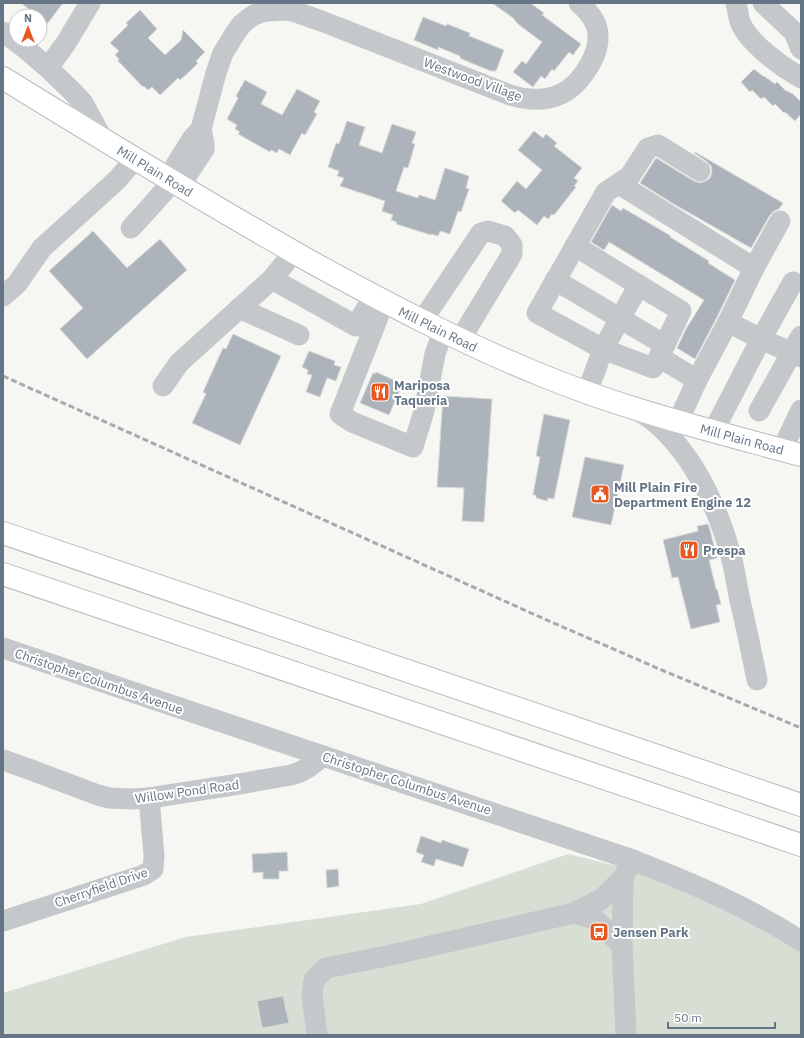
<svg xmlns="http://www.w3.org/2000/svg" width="804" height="1038" font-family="'IBM Plex Sans',sans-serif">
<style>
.green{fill:#d7ded4}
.building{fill:#acb3ba;stroke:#d8d8d6}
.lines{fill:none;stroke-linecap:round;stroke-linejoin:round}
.major-casing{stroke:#b7bbbf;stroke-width:24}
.highway-casing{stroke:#b7babd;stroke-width:24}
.minor{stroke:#c4c8cb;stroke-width:21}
.major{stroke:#fff;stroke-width:22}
.highway{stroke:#fff;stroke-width:22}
.rail{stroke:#a4aab0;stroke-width:3;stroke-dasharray:6 3;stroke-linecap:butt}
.labels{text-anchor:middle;stroke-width:4;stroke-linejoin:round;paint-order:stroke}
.street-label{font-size:13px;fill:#657585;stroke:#fff}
.poi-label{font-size:13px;font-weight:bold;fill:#657585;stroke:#fff;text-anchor:start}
</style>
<rect width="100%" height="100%" fill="#f6f7f3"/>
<polygon class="green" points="568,854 662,877 801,936 801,1035 3,1035 3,993 186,937 421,904"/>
<g class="building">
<polygon points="21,3 63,3 47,24 40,18 40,16 38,16"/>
<polygon points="492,3 530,3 544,13 542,15 581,44 573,55 569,52 554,71 552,69 545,79 541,76 533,87 513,72 522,61 526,64 542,42 518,24 513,18"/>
<polygon points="140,10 157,29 148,38 165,55 181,40 183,30 205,52 196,61 198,63 189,72 180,80 178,78 160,95 152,87 148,90 144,86 143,87 122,65 118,61 119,59 115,55 119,51 110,43 128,25 126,23"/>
<polygon points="423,17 446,26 447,24 470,33 469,36 504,50 496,71 491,71 471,63 460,58 460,56 438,47 438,50 414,40"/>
<polygon points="754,69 764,77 765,76 767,79 767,78 775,84 777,82 786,91 787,91 793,94 801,102 801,114 795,121 785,112 784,113 775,104 773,106 764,97 761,99 752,90 750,92 741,82"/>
<polygon points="245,80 267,92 261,104 282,115 297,89 320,101 314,112 317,114 305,135 302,133 290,155 279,149 277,153 271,150 270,152 238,134 240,132 235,129 237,125 227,119 238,98 236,96"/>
<polygon points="347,121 365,127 359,145 382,153 392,124 416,132 412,143 415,144 408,168 404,167 396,191 418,198 419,195 435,200 445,168 469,176 466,188 469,189 461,212 458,211 450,234 440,231 438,236 432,234 431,235 396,224 397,222 391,220 393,215 382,211 385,201 340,186 344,178 337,176 339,171 328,167 336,143 339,144"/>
<polygon points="534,131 543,138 546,134 557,143 554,146 582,168 574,178 578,181 574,186 576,187 554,215 552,214 548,219 544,216 537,225 518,210 515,213 501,201 517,181 526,189 542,170 518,150"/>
<polygon points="695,152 783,203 779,209 774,211 770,215 751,248 672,203 640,183 656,158 694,181 700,183 706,181 710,178 712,172 711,166 706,161 694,153"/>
<polygon points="612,205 621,211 623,208 671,236 670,237 709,261 708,263 735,280 717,317 695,359 677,348 686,329 704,300 609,242 604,250 591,242"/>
<polygon points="93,231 127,268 160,239 187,270 87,359 60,329 83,308 49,271"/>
<polygon points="233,334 281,356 240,445 192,423 206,394 203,392 223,348 226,349"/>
<polygon points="309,351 335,361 334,365 341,367 336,381 327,378 320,397 306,392 312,375 307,374 308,370 302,367"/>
<polygon points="376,372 400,383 400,384 402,385 389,415 360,403 373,373 375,374"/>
<polygon points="443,396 492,399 484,522 462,521 464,488 437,487"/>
<polygon points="544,414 570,420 554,499 548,498 547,501 536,498 536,495 533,495 540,457 536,456"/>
<polygon points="585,457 624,465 611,525 572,517"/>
<polygon points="708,524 710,530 717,558 709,560 716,589 717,589 721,604 716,605 720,622 691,629 678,577 672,578 663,540 698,531 697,526"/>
<polygon points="421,836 441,843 442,840 469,849 463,867 436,859 434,866 421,862 424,855 416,852"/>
<polygon points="287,852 288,871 279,871 279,879 263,879 263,872 253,873 252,854"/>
<polygon points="338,869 339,886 327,888 326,870"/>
<polygon points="283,996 289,1023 262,1028 257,1001"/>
</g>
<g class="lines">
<g class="major-casing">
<path id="major" d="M3,78C105,141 208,204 313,263C388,304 462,343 541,375C626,410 713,431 801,455"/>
</g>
<g class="highway-casing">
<g id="highway">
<polyline points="3,533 801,805"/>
<polyline points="3,574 801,845"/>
</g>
</g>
<g class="minor">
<path d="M736,3C738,10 738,18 741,24C750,44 782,67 801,78"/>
<polyline points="763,3 794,32 801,49"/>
<polyline points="3,32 26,49 48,68 74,93 83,103 103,140"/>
<polyline points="48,68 66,43 90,3"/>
<path d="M172,182L183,178L187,175L204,149V144L201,129L216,73L223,53L236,32L242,24L248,19L254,15L261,12L268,11L283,10L293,11L324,22L510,95C526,100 544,102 561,94C582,84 605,49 596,25C593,17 586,9 579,3"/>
<polyline points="172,182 174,168 192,139 201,129"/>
<polyline points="619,184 754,268 728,322"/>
<polyline points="131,228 152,205 172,182"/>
<polyline points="575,246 681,311 659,357"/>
<polyline points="754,268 780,221"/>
<polyline points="272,279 356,326 374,296"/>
<polyline points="555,280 665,345"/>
<polyline points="639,285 603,349 537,313 606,192 630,176 648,148 658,145 700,171"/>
<polyline points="3,296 17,284 42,248 117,180 135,159"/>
<polyline points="384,302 340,414 352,422 413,447 424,411 435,354 443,332"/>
<polyline points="239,308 299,335"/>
<polyline points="422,321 481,233 488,231 505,236 512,245 512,254 460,340"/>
<polyline points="163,386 179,363 272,279 294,252"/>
<polyline points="587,393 603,349 653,368 659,357 697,380"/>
<polyline points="759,411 801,336"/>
<path d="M640,412C646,415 652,419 657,424C696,458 721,514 733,564C736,578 738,592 741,605C747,630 752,655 757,680"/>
<polyline points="678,422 697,380 728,322 761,339 801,357"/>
<polyline points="713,432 761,339 793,282"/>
<polyline points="782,450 801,410"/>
<path d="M3,648L159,701L633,860C691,883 749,907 801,941"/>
<polyline points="3,760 34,771 98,795 109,798 131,799 149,798 233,785 291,775 300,772 309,767 323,756"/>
<polyline points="623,878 622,945 626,1035"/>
<polyline points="574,913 594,919 599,923 622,945"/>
<polyline points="3,921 144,875 153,869 154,856 149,798"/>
<polyline points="317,1035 312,995 314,980 326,968 387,956 574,913 600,900 607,894 623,878 633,860"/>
</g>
<use href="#major" class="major"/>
<use href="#highway" class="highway"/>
<polyline class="rail" points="3,376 549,621 664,671 801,728"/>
</g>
<defs>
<g id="restaurant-square" transform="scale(1)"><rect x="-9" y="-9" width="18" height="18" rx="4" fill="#e85822" stroke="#fff"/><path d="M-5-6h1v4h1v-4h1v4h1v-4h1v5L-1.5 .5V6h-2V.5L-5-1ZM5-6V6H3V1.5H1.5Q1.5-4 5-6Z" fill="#fff"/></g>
<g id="civic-square" transform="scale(1)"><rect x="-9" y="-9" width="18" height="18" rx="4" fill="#e85822" stroke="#fff"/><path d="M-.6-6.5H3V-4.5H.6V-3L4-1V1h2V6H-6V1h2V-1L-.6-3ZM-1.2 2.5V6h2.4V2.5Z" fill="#fff"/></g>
<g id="bus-square" transform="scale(1)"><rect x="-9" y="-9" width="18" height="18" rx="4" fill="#e85822" stroke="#fff"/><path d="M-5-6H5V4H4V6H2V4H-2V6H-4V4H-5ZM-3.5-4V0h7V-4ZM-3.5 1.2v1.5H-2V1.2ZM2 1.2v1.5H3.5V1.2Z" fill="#fff"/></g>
</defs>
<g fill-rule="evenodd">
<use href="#restaurant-square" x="380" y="392"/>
<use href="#civic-square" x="600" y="494"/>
<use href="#restaurant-square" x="689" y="550"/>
<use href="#bus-square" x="599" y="932"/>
</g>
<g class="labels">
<g class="street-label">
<text transform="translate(473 79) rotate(20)" y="5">Westwood Village</text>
<text transform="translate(155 171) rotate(31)" y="5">Mill Plain Road</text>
<text transform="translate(438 329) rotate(26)" y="5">Mill Plain Road</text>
<text transform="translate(742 439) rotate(15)" y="5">Mill Plain Road</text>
<text transform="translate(99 681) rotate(19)" y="5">Christopher Columbus Avenue</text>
<text transform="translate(407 783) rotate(18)" y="5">Christopher Columbus Avenue</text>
<text transform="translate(187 791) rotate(-8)" y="5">Willow Pond Road</text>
<text transform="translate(101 887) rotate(-19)" y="5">Cherryfield Drive</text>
</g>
<g class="poi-label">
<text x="394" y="390">Mariposa<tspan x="394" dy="15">Taqueria</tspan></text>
<text x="614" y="492">Mill Plain Fire<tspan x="614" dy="15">Department Engine 12</tspan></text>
<text x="703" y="555">Prespa</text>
<text x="613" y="937">Jensen Park</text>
</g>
</g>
<rect width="804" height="1038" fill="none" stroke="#657585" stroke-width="8"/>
<g transform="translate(28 28)"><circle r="19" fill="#ffffff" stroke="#c1c8ce"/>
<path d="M0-3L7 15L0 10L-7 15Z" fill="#e85822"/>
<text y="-6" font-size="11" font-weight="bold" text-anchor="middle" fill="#657585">N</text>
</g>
<path d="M668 1022v6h107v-6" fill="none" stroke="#657585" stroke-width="2"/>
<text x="674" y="1022" font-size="12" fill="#657585" stroke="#ffffff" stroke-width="3" paint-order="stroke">50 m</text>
</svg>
